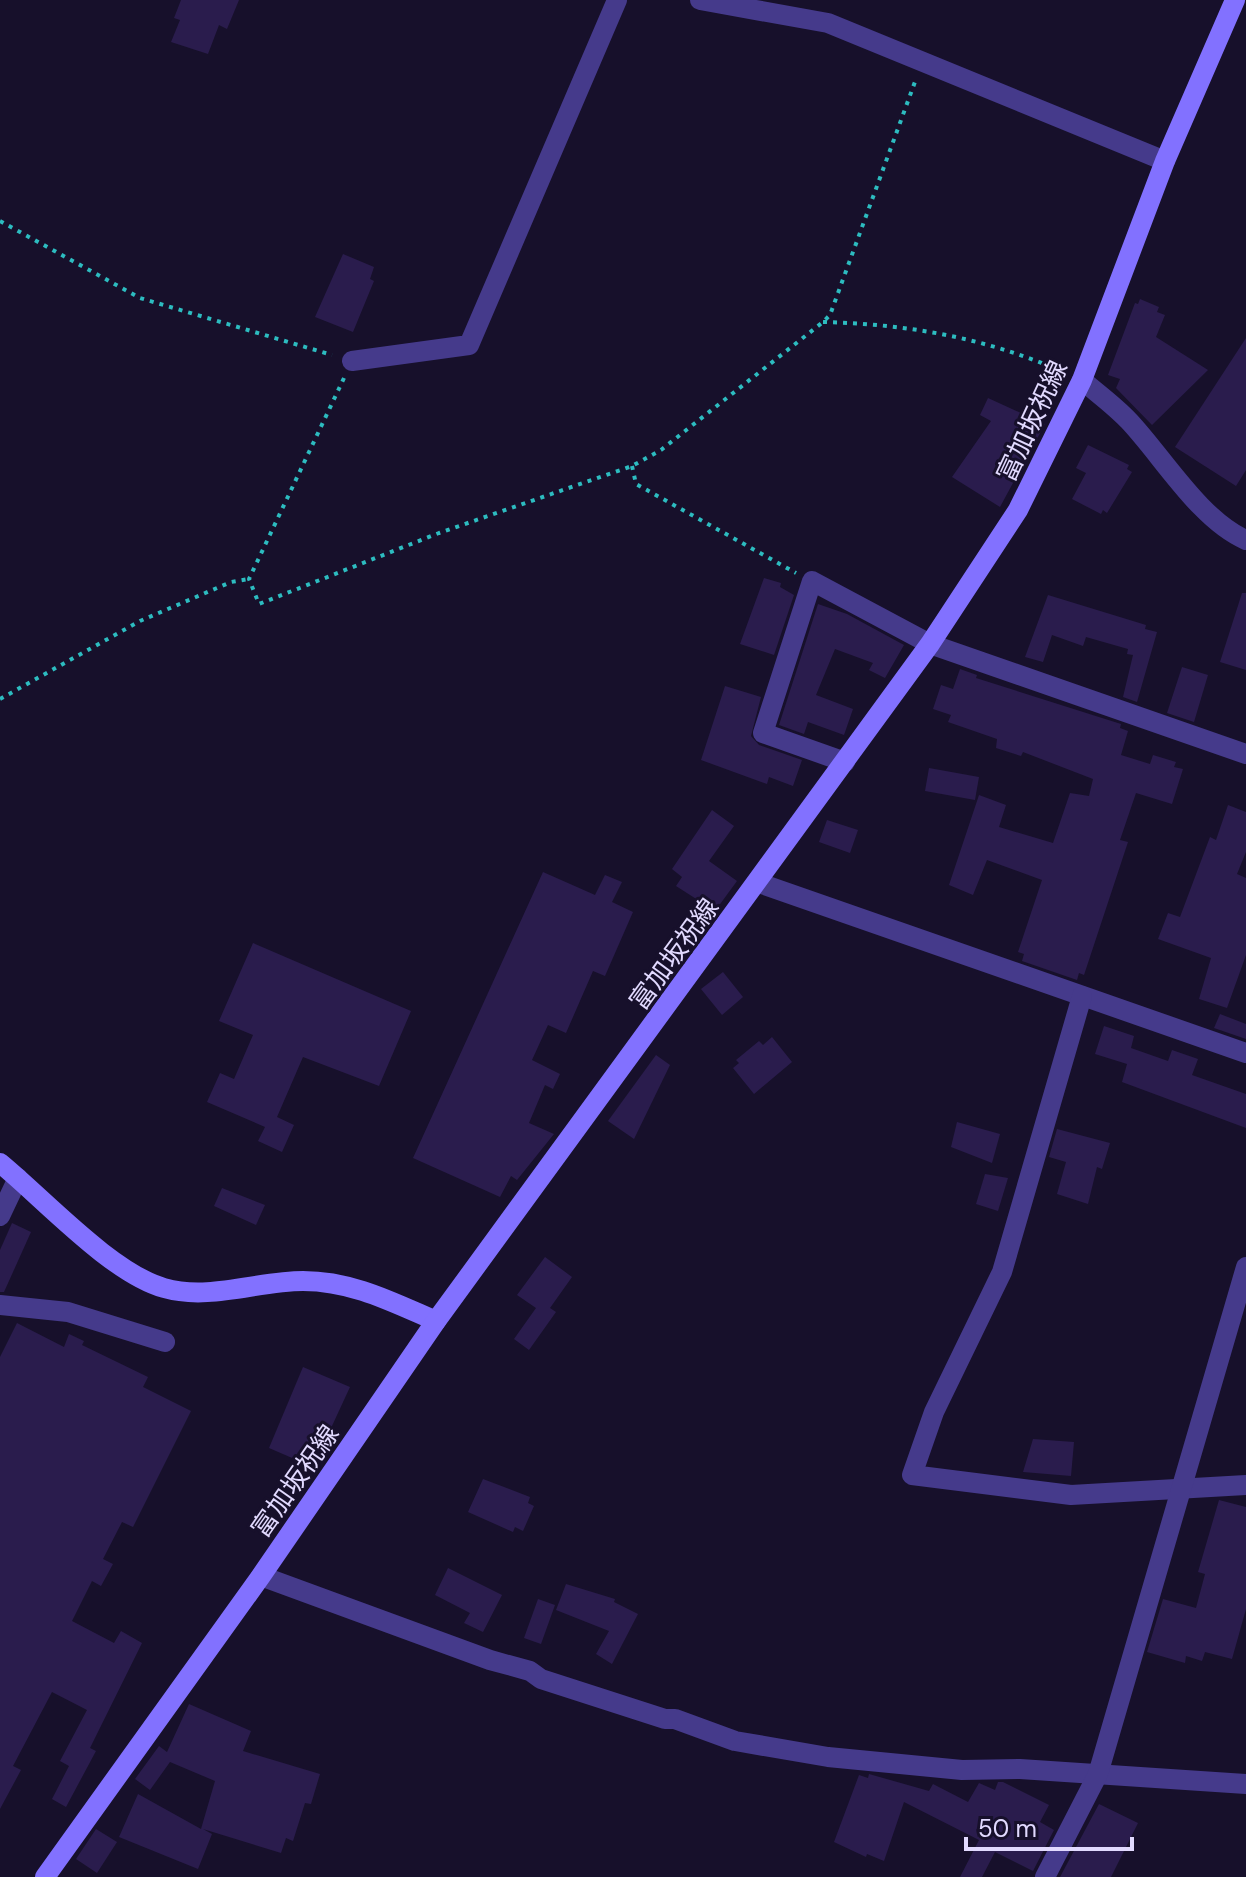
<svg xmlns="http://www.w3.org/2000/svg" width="1246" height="1877" font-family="'DM Sans','Noto Sans JP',sans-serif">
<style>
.building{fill:#2a1c4d}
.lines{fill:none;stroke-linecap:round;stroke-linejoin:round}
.path{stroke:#2dbcc0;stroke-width:4;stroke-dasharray:4 6;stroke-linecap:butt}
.street{stroke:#453a8b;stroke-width:20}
.secondary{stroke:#8271ff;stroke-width:20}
.labels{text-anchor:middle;stroke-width:6;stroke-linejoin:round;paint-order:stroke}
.street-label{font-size:26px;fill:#e2daff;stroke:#17102b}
</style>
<rect width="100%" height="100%" fill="#17102b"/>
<g class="building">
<polygon points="181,0 239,0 227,29 219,25 208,54 171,42 180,20 174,18"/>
<polygon points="343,254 374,267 370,279 374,281 353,332 315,317"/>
<polygon points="1140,299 1159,307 1157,312 1165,315 1156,337 1208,370 1152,425 1116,388 1120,379 1108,375 1135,303 1138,304"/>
<polygon points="1246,338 1246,470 1236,486 1175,447"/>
<polygon points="988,398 1045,424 1000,507 952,477 991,421 980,415"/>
<polygon points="1088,445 1129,465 1127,469 1132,472 1107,513 1103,510 1101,514 1072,499 1086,473 1076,468"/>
<polygon points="764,578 781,583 780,587 794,595 774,655 740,644"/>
<polygon points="1242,593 1246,593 1246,670 1220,662"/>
<polygon points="1048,595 1146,625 1145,629 1157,632 1137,702 1123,697 1133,655 1127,654 1128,649 1086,637 1083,646 1052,635 1043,662 1025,657"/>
<polygon points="818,604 847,614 904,645 885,678 869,670 873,663 835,649 816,695 853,709 844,735 808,722 804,734 779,725"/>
<polygon points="1182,667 1208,675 1194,722 1167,713"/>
<polygon points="960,669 977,675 976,678 1121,724 1120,728 1128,731 1121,755 1150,764 1153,755 1176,762 1174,767 1183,769 1172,804 1136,793 1120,840 1128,842 1084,975 1079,973 1077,980 1022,961 1024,954 1018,952 1042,880 987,860 973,895 949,885 979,795 1006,805 999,827 1053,843 1070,793 1089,796 1093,779 1023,752 1021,756 996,748 997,739 948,722 951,715 933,709 941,685 953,689"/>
<polygon points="725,686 761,697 751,736 759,745 802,760 793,786 769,777 767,784 701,760"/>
<polygon points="929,768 979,777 975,800 925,791"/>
<polygon points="1228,805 1246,812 1246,852 1237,874 1246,878 1246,955 1227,1008 1199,999 1211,958 1158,939 1168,913 1180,917 1210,837 1216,840"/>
<polygon points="712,810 734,826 709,861 737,881 715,911 676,886 682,877 672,869"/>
<polygon points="827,820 858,830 850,853 819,842"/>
<polygon points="543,872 595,895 605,875 622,882 612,902 633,912 605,976 593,971 566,1033 548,1025 532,1060 560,1074 553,1089 545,1085 529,1123 554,1134 517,1180 511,1176 500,1197 413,1158"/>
<polygon points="253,943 411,1011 379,1086 303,1057 277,1117 294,1125 282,1152 258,1141 265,1127 207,1102 220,1073 234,1079 253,1035 219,1021"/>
<polygon points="723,972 743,997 722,1015 701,989"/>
<polygon points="1220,1014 1246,1024 1246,1039 1214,1028"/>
<polygon points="1104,1026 1134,1036 1131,1048 1168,1061 1172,1050 1198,1059 1192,1075 1246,1094 1246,1128 1122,1082 1127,1064 1095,1054"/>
<polygon points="772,1037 792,1062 754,1094 733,1068 739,1063 736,1060 759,1041 763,1045"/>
<polygon points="656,1055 670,1065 634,1139 608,1121"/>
<polygon points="957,1122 1000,1134 992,1163 951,1147"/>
<polygon points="1057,1129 1110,1143 1102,1169 1097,1167 1088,1204 1057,1194 1066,1162 1049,1157"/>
<polygon points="985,1174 1008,1178 998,1211 976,1204"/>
<polygon points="222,1188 265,1205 256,1225 214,1206"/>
<polygon points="12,1223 31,1232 4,1292 0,1292 0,1250"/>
<polygon points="545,1257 572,1277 550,1308 556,1312 529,1350 514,1339 536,1308 517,1295"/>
<polygon points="17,1323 64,1347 69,1334 84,1341 82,1345 148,1377 143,1387 191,1411 133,1527 122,1522 103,1559 113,1564 101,1586 92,1581 72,1621 114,1643 121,1631 142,1643 90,1748 96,1751 66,1807 52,1799 69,1766 60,1761 87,1710 52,1692 13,1766 21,1770 0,1809 0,1357"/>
<polygon points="303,1367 350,1387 313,1467 269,1448"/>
<polygon points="1033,1439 1074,1442 1071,1476 1023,1472"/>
<polygon points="483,1479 530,1497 528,1503 534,1506 523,1531 515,1527 513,1532 468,1512"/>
<polygon points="1219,1500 1246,1507 1246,1609 1232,1659 1205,1652 1202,1661 1186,1656 1185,1663 1147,1652 1163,1599 1196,1608 1205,1574 1198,1572"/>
<polygon points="448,1568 502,1595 483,1632 464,1623 470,1613 435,1595"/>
<polygon points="566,1584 615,1599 614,1602 638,1614 612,1664 596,1654 609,1631 556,1610"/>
<polygon points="538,1599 555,1605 541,1644 524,1638"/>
<polygon points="189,1704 251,1731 243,1751 320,1774 311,1804 305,1803 293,1841 286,1838 281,1853 203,1829 212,1834 198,1869 119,1837 138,1794 201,1829 215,1781 170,1762 150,1790 135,1779 159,1746 167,1752"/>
<polygon points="869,1774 929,1791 933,1784 968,1802 979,1783 995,1790 998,1782 1003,1782 1049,1805 1040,1822 1054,1830 1033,1871 995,1852 982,1877 960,1877 979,1840 904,1802 884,1861 867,1854 866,1857 834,1842 859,1775 868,1778"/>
<polygon points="1099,1804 1138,1823 1111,1877 1060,1877"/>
<polygon points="96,1829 117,1842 97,1873 76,1859"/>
</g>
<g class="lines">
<g class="path">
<polyline points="0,221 140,298 332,355"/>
<path d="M823,322C907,324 988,338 1065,373"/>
<polyline points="344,378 249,579 259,604 439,533 632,466 661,450 823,322 830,315 916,79"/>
<polyline points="632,466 636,484 796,573"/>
<polyline points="0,699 140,621 231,582 249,579"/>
</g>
<g class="street">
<polyline points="700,0 828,23 1165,161"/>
<polyline points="352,361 469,345 617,0"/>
<path d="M1082,380C1097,393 1115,406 1129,421C1163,457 1200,520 1246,540"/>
<polyline points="845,762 763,733 812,581 930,644 1246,754"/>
<polyline points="759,883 1246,1053"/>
<polyline points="1082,996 1002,1272 934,1412 912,1475 1071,1495 1246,1485"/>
<polyline points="0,1216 18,1178"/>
<polyline points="0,1305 68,1312 165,1342"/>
<polyline points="261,1576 490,1660 530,1671 541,1679 665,1719 675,1719 735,1741 828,1757 962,1770 1020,1769 1246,1784"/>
<polyline points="1045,1877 1098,1774 1246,1267"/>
</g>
<g class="secondary">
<path d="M0,1163C44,1199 111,1273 164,1288C209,1301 258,1281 303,1281C352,1281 392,1302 436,1321"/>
<polyline points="45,1877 261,1576 436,1321 930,644 1018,510 1082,380 1165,161 1235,0"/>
</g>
</g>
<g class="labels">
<g class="street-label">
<text transform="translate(1032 421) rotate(-65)" y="9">富加坂祝線</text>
<text transform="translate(674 954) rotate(-54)" y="9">富加坂祝線</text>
<text transform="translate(295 1481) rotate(-55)" y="9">富加坂祝線</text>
</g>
</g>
<path d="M966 1837v12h166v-12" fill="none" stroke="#e2daff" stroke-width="4"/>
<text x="978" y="1837" font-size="24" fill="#e2daff" stroke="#17102b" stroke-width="6" paint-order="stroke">50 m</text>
</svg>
